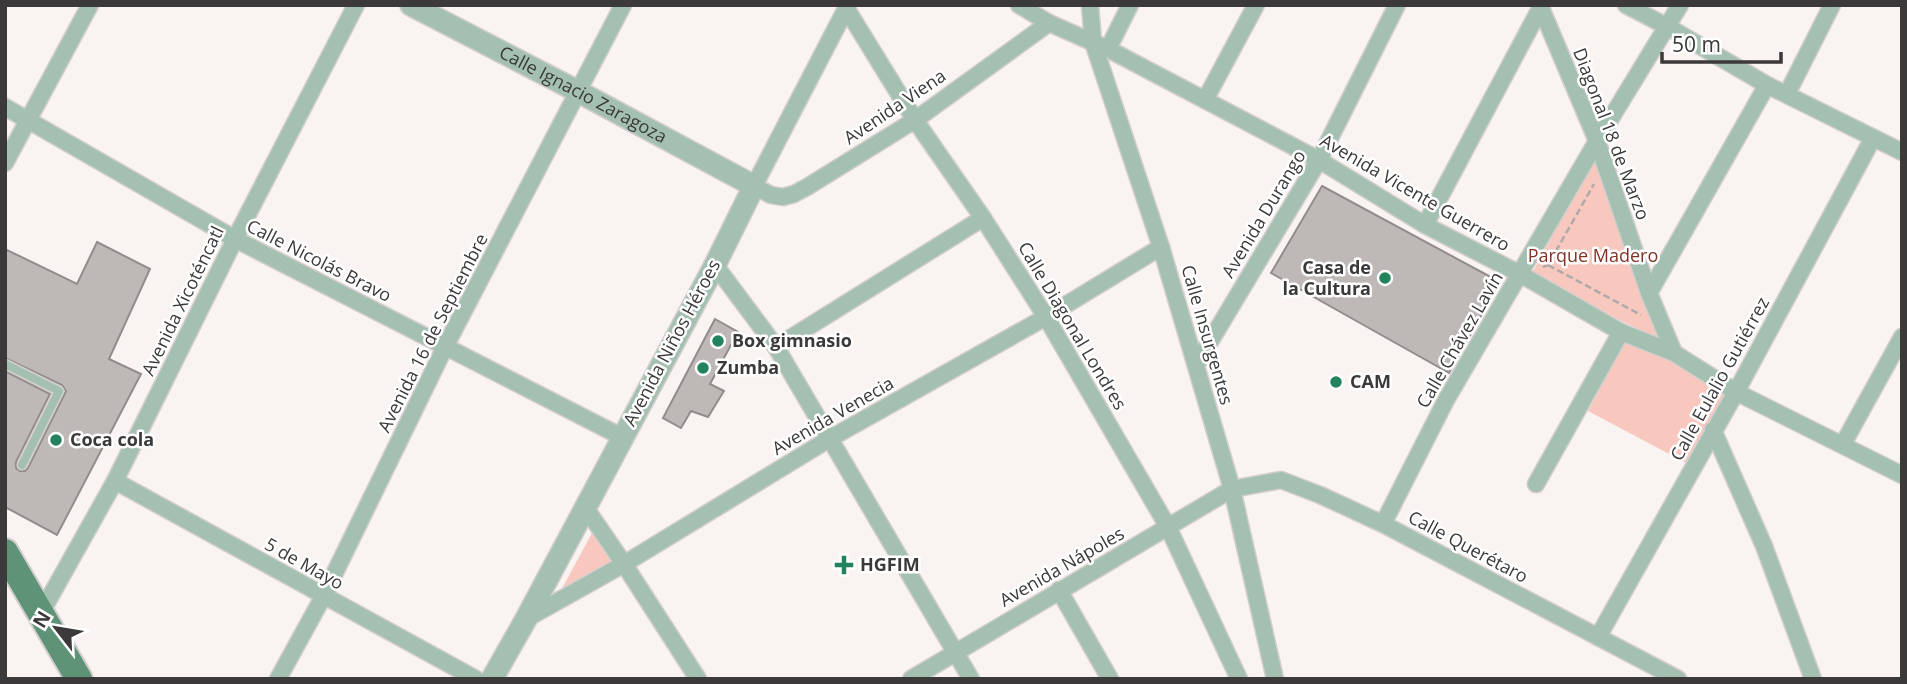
<svg xmlns="http://www.w3.org/2000/svg" width="1907" height="684" font-family="'Open Sans',sans-serif">
<style>
.green{fill:#f8c8be}
.building{fill:#beb8b7;stroke:#928d8c;stroke-width:2}
.lines{fill:none;stroke-linecap:round;stroke-linejoin:round}
.service-casing{stroke:#d3cecd;stroke-width:11}
.minor-casing{stroke:#d3cecd;stroke-width:19}
.tertiary-casing{stroke:#d3cecd;stroke-width:24}
.primary-casing{stroke:#d3cecd;stroke-width:30}
.path{stroke:#afaaaa;stroke-width:2.5;stroke-dasharray:7 3.5;stroke-linecap:butt}
.service{stroke:#a4c0b1;stroke-width:8}
.minor{stroke:#a4c0b1;stroke-width:16}
.tertiary{stroke:#a4c0b1;stroke-width:21}
.primary{stroke:#5e9378;stroke-width:26}
.poi-dot{fill:#22835c;stroke:#fff;stroke-width:2.5}
.labels{text-anchor:middle;stroke-width:5;stroke-linejoin:round;paint-order:stroke}
.street-label{font-size:18px;fill:#3b3939;stroke:#fff}
.park-label{font-size:18px;fill:#823225;stroke:#fff}
.poi-label{font-size:18px;font-weight:bold;fill:#3b3939;stroke:#fff;text-anchor:start}
</style>
<rect width="100%" height="100%" fill="#f9f3f2"/>
<g class="green">
<polygon points="1603,143 1669,345 1531,275"/>
<polygon points="1626,339 1673,359 1732,398 1690,465 1588,411"/>
<polygon points="592,533 614,563 559,594"/>
</g>
<g class="building">
<polygon points="1322,186 1500,282 1449,373 1271,273"/>
<polygon points="97,242 150,269 109,359 141,374 57,535 5,507 5,371 50,394 16,462 16,468 20,471 25,471 28,468 66,391 62,385 5,358 5,249 77,284"/>
<polygon points="715,319 738,332 710,384 724,391 708,417 691,411 681,428 663,418"/>
</g>
<g class="lines">
<g class="service-casing">
<polyline id="service" points="5,364 59,391 22,465"/>
</g>
<g class="minor-casing">
<g id="minor">
<polyline points="848,5 754,186 771,195 783,197 794,194 807,187 915,120 1049,23"/>
<polyline points="1019,5 1049,23 1108,49 1319,160 1425,225 1520,274 1621,332 1674,353 1736,392 1902,475"/>
<polyline points="1090,5 1093,42 1161,247 1232,489 1275,679"/>
<polyline points="1626,5 1668,27 1767,85 1902,152"/>
<polyline points="846,8 915,120 983,218 1046,317 1168,527 1239,679"/>
<polyline points="1541,8 1597,141 1649,293 1674,353"/>
<polyline points="1108,49 1130,5"/>
<polyline points="1787,94 1832,5"/>
<polyline points="1205,100 1256,5"/>
<polyline points="5,107 235,239 622,437"/>
<polyline points="5,163 90,5"/>
<polyline points="1425,225 1542,5"/>
<polyline points="715,265 776,347 971,679"/>
<polyline points="1649,293 1767,85"/>
<polyline points="776,347 983,218"/>
<polyline points="1196,365 1319,160 1397,5"/>
<polyline points="1713,430 1764,546 1813,679"/>
<polyline points="1843,444 1902,337"/>
<polyline points="115,481 476,679"/>
<polyline points="1536,484 1621,332"/>
<polyline points="585,507 624,564 698,679"/>
<polyline points="1383,524 1446,400 1597,141 1680,5"/>
<polyline points="1059,590 1110,679"/>
<polyline points="41,613 115,481 235,239 356,5"/>
<polyline points="526,619 624,564 829,439 1046,317 1161,247"/>
<polyline points="1598,637 1736,392 1873,138"/>
<polyline points="278,679 323,597 445,347 623,5"/>
<polyline points="911,679 1232,489 1281,480 1320,495 1383,524 1678,679"/>
</g>
</g>
<g class="tertiary-casing">
<g id="tertiary">
<path id="s1" d="M411,5L579,92L754,186L715,265L526,619L492,679"/>
</g>
</g>
<g class="primary-casing">
<polyline id="primary" points="5,552 79,679"/>
</g>
<g class="path">
<polyline points="1548,265 1641,315"/>
<polyline points="1543,267 1548,265 1594,184"/>
</g>
<use href="#service" class="service"/>
<use href="#minor" class="minor"/>
<use href="#tertiary" class="tertiary"/>
<use href="#primary" class="primary"/>
</g>
<g class="poi-dot">
<circle cx="1385" cy="278" r="7"/>
<circle cx="718" cy="341" r="7"/>
<circle cx="703" cy="368" r="7"/>
<circle cx="1336" cy="382" r="7"/>
<circle cx="56" cy="440" r="7"/>
<path d="M840.5 554.5h7v7h7v7h-7v7h-7v-7h-7v-7h7z"/>
</g>
<g class="labels">
<g class="street-label">
<text dy="6" stroke="none"><textPath href="#s1" startOffset="194">Calle Ignacio Zaragoza</textPath></text>
<text transform="translate(895 107) rotate(-34)" y="6">Avenida Viena</text>
<text transform="translate(1611 134) rotate(69)" y="6">Diagonal 18 de Marzo</text>
<text transform="translate(1415 193) rotate(30)" y="6">Avenida Vicente Guerrero</text>
<text transform="translate(1264 214) rotate(-59)" y="6">Avenida Durango</text>
<text transform="translate(319 261) rotate(27)" y="6">Calle Nicolás Bravo</text>
<text transform="translate(183 301) rotate(-64)" y="6">Avenida Xicoténcatl</text>
<text transform="translate(1072 326) rotate(59)" y="6">Calle Diagonal Londres</text>
<text transform="translate(433 333) rotate(-63)" y="6">Avenida 16 de Septiembre</text>
<text transform="translate(1207 335) rotate(74)" y="6">Calle Insurgentes</text>
<text transform="translate(1460 340) rotate(-60)" y="6">Calle Chávez Lavín</text>
<text transform="translate(672 343) rotate(-62)" y="6">Avenida Niños Héroes</text>
<text transform="translate(1720 379) rotate(-61)" y="6">Calle Eulalio Gutiérrez</text>
<text transform="translate(833 416) rotate(-30)" y="6">Avenida Venecia</text>
<text transform="translate(1468 547) rotate(28)" y="6">Calle Querétaro</text>
<text transform="translate(304 564) rotate(29)" y="6">5 de Mayo</text>
<text transform="translate(1062 567) rotate(-30)" y="6">Avenida Nápoles</text>
</g>
<g class="park-label">
<text x="1593" y="262">Parque Madero</text>
</g>
<g class="poi-label">
<text x="1371" y="274" text-anchor="end">Casa de<tspan x="1371" dy="21">la Cultura</tspan></text>
<text x="732" y="347">Box gimnasio</text>
<text x="717" y="374">Zumba</text>
<text x="1350" y="388">CAM</text>
<text x="70" y="446">Coca cola</text>
<text x="860" y="571">HGFIM</text>
</g>
</g>
<rect width="1907" height="684" fill="none" stroke="#3b3939" stroke-width="14"/>
<g transform="translate(56 628) rotate(301)" stroke="#ffffff" stroke-width="5" paint-order="stroke">
<path d="M0-5L12 26L0 18L-12 26Z" fill="#3b3939"/>
<text y="-10" font-size="19" font-weight="bold" text-anchor="middle" fill="#3b3939">N</text>
</g>
<path d="M1662 52v10h119v-10" fill="none" stroke="#3b3939" stroke-width="3.5"/>
<text x="1672" y="52" font-size="21" fill="#3b3939" stroke="#ffffff" stroke-width="5" paint-order="stroke">50 m</text>
</svg>
